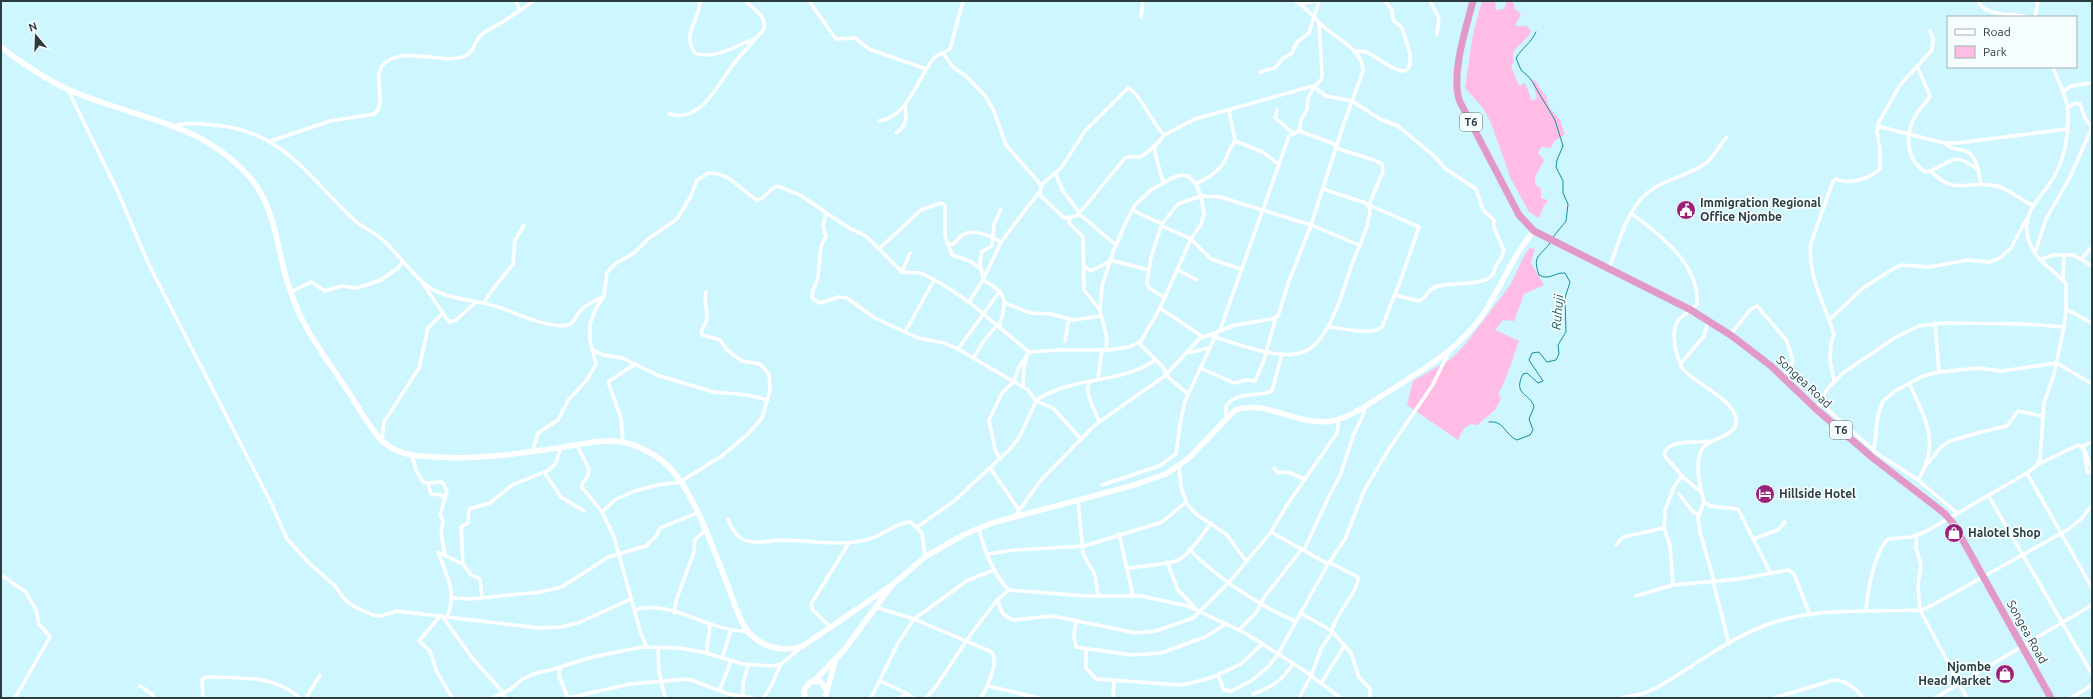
<svg xmlns="http://www.w3.org/2000/svg" width="2093" height="699" font-family="Ubuntu,sans-serif">
<style>
.green{fill:#ffbce5}
.lines{fill:none;stroke-linecap:round;stroke-linejoin:round}
.stream{stroke:#138e9e;stroke-width:1}
.street{stroke:#fff;stroke-width:3.5}
.secondary{stroke:#fff;stroke-width:5.5}
.highway{stroke:#e399c7;stroke-width:7}
.labels{text-anchor:middle;stroke-width:3.5;stroke-linejoin:round;paint-order:stroke}
.shield{fill:#f5fdfe;stroke:#687779;stroke-width:1}
.shield-label{font-size:11px;font-weight:bold;fill:#2c3d40}
.poi-label{font-size:12px;font-weight:bold;fill:#2c3d40;stroke:#f5fdfe;text-anchor:start}
.street-label{font-size:12px;fill:#2c3d40;stroke:#f5fdfe}
.water-label{font-size:13px;font-style:italic;fill:#1d565f;stroke:#f5fdfe}
</style>
<rect width="100%" height="100%" fill="#cdf6fe"/>
<g class="green">
<path d="M1482,1H1495L1496,10L1504,9L1507,1H1513L1515,9L1521,14L1515,26H1527L1531,32C1525,44 1509,47 1514,62L1511,66L1519,86L1525,83L1532,101L1537,98L1533,83L1534,79L1547,98L1549,107L1560,120L1565,134L1555,141L1550,148L1541,147L1538,153L1544,160L1535,177V184L1541,189V198L1547,200V203L1544,205L1539,218L1529,212L1511,179L1491,123L1483,108L1465,88L1473,34Z"/>
<path d="M1530,248L1535,249L1531,263L1544,285L1524,294L1514,321L1503,320L1495,330L1519,341C1512,359 1508,377 1498,394L1501,399L1495,410L1477,425L1471,424L1464,428L1458,440L1407,405L1413,381L1451,359L1464,346L1511,284L1524,256Z"/>
</g>
<g class="lines">
<g class="stream">
<path d="M1536,32C1531,43 1522,48 1516,58L1521,70L1530,78L1555,120L1563,146L1557,160L1556,167L1563,181V193L1568,204L1566,221L1553,237"/>
<path d="M1489,422C1504,420 1505,435 1517,440L1530,435L1533,430L1529,419L1534,407C1531,393 1512,396 1523,374L1527,373L1538,383L1543,381L1529,360L1532,353L1539,352L1547,362L1556,360L1559,354L1558,345L1566,332L1565,298L1570,282L1565,273C1555,272 1549,281 1539,275C1532,255 1540,257 1550,243"/>
</g>
<g class="street">
<polyline points="515,1 518,5 519,10"/>
<path d="M700,1C700,20 681,33 695,53C713,61 740,44 756,38"/>
<polyline points="809,1 836,39 855,38 869,49 926,69"/>
<polyline points="1430,1 1439,18 1437,34"/>
<path d="M1978,1C1984,17 2013,13 2027,17"/>
<polyline points="1301,4 1316,1"/>
<polyline points="1141,17 1143,1"/>
<polyline points="2035,17 2038,1"/>
<path d="M1354,51C1358,51 1362,51 1366,52C1379,57 1413,90 1410,55C1410,52 1403,31 1402,28C1400,25 1395,23 1393,20L1392,10L1385,1"/>
<polyline points="943,53 953,67 966,76 985,96 993,109 1006,145 1041,185"/>
<path d="M1917,66L1930,96C1927,102 1921,107 1917,113C1904,133 1905,158 1925,172C1936,172 1949,158 1958,159C1964,160 1972,166 1978,169"/>
<polyline points="1260,72 1275,68 1282,59 1292,53 1297,42 1309,33 1319,1"/>
<polyline points="1315,86 1321,80 1322,75 1319,23"/>
<polyline points="68,90 118,192 149,265 271,503 287,539 309,563 335,586 345,600 355,607 373,615 381,616 396,611 540,628 560,627 578,623 631,599"/>
<polyline points="2063,92 2071,86 2092,83"/>
<polyline points="1229,110 1235,141 1263,152 1278,164"/>
<polyline points="1277,110 1275,118 1293,133"/>
<path d="M669,114C701,123 716,87 732,66C742,53 754,41 764,29C767,16 753,9 745,1"/>
<path d="M879,121C908,117 917,79 934,58C939,53 945,53 950,49L963,1"/>
<path d="M174,126C187,122 200,124 213,125C283,130 308,177 354,220C364,229 377,233 386,243C400,256 411,273 426,285C447,301 477,299 501,308C517,314 550,329 568,325C573,324 575,318 578,314C584,305 593,302 602,297"/>
<polyline points="1877,126 1944,143 1957,143 2067,129"/>
<polyline points="1299,131 1301,120 1307,109 1308,99 1314,86"/>
<path d="M896,133C907,126 907,117 905,105"/>
<path d="M271,141L330,121L374,114C389,102 370,75 385,63C406,46 439,64 463,57C473,54 474,43 480,36C486,30 494,27 501,23C512,16 523,8 534,1"/>
<path d="M1944,143C1951,149 1956,149 1965,151C1977,154 1979,174 1981,184"/>
<path d="M1931,171C1954,197 1969,179 1997,186C2008,189 2021,200 2032,205"/>
<polyline points="1055,173 1063,191 1079,212"/>
<path d="M1163,182L1155,153V147L1164,135L1195,119L1313,86L1326,96L1352,101L1380,119L1398,126L1434,156L1446,169L1476,189L1483,210L1494,220V228L1504,250C1503,258 1498,261 1496,266C1494,269 1495,273 1492,275C1483,287 1451,281 1435,287C1427,290 1426,299 1419,301L1395,295"/>
<path d="M1196,184C1207,178 1219,172 1225,160C1229,153 1229,148 1235,141"/>
<polyline points="1132,210 1162,224"/>
<path d="M826,213L823,226L826,237C817,247 821,268 817,281C815,287 810,293 813,299L820,303L839,297L847,298L875,318L905,332L918,338L944,343L958,349L1028,390L1036,401L1053,408L1081,439"/>
<path d="M1631,213C1659,234 1700,264 1697,304C1692,311 1682,314 1677,322C1673,330 1674,337 1675,346C1677,354 1678,362 1683,369C1695,384 1732,398 1736,418C1740,438 1707,437 1701,451C1695,464 1700,489 1704,502L1710,506L1738,509L1770,572"/>
<path d="M1078,215L1125,158C1129,156 1130,157 1134,157C1143,159 1150,149 1156,144"/>
<polyline points="1070,218 1069,223 1083,237 1084,290 1100,310"/>
<polyline points="1162,226 1191,239 1211,259 1241,269"/>
<path d="M947,244H953C957,242 958,238 962,235C974,228 990,236 1001,242"/>
<path d="M1116,245L1083,217L1078,215L1067,218L1063,217L1040,195L1041,185L1061,168L1085,131L1128,88C1141,94 1152,124 1164,135"/>
<polyline points="880,248 921,210 941,203 945,205 945,236 952,255 970,261 981,269"/>
<polyline points="2035,253 2046,219 2070,177 2091,130 2091,126 2085,118 2080,104 2075,103 2068,108"/>
<polyline points="2082,258 2092,247"/>
<polyline points="1110,260 1149,270"/>
<polyline points="2040,260 2053,255 2074,255 2092,266"/>
<polyline points="1085,267 1091,271 1109,262"/>
<path d="M1609,268C1619,244 1625,213 1646,194C1662,179 1687,177 1706,163C1714,157 1719,145 1727,137"/>
<polyline points="1178,270 1197,280"/>
<polyline points="902,272 910,253"/>
<polyline points="2063,281 2064,255"/>
<polyline points="423,284 449,322 456,320 476,302"/>
<polyline points="291,292 311,282 325,291 342,286 357,288 381,280 398,268 403,261"/>
<polyline points="1165,298 1149,288 1147,283 1151,257 1162,224 1178,204 1201,196 1221,197 1236,202 1311,225 1359,245"/>
<polyline points="969,302 983,280 1001,242 1039,192"/>
<path d="M484,303C492,287 503,278 513,264L515,240L524,225"/>
<polyline points="1005,303 1030,313 1051,314 1073,320 1101,316"/>
<polyline points="1160,308 1203,337"/>
<polyline points="2066,309 2092,323"/>
<polyline points="1829,320 1863,288 1896,267 1902,265 1929,267 1968,260 1989,262 2000,258 2011,248 2026,220"/>
<polyline points="1935,323 1939,372"/>
<path d="M999,327C1007,300 1008,294 983,280L980,262L982,251L992,246L994,224L1001,209"/>
<path d="M1329,327C1342,328 1370,336 1382,327L1401,279L1419,227L1369,205L1383,171L1382,164L1374,160L1336,148"/>
<polyline points="1220,330 1289,136 1299,131 1337,145"/>
<polyline points="905,332 934,280"/>
<polyline points="1730,335 1751,309 1757,306 1787,341 1793,361 1783,378"/>
<path d="M1212,336C1235,343 1279,361 1303,352C1328,343 1342,295 1349,273C1355,252 1369,231 1370,209L1366,203L1323,189"/>
<polyline points="1065,341 1069,318"/>
<polyline points="1139,343 1162,366 1169,378 1187,393"/>
<polyline points="958,349 1000,291"/>
<polyline points="593,350 603,355 622,358 657,375 690,385 714,392 747,395 768,400"/>
<polyline points="1187,353 1209,348"/>
<polyline points="974,357 983,342 997,325"/>
<polyline points="1680,364 1704,336 1708,321"/>
<polyline points="1200,368 1234,383 1246,380 1255,381 1264,360 1276,317"/>
<polyline points="1098,379 1102,350"/>
<path d="M1834,381L1830,359L1831,343L1834,335C1825,303 1807,277 1811,243L1833,181L1836,179C1848,185 1870,179 1880,169V150L1877,132L1879,122L1900,85L1932,50L1933,39L1930,31"/>
<path d="M1089,382C1084,394 1095,410 1099,421"/>
<path d="M1909,383C1925,418 1941,443 1918,480"/>
<polyline points="1023,387 1024,367 1027,356"/>
<polyline points="1819,402 1878,454 1918,480 1957,513"/>
<polyline points="1816,409 1828,388 1843,373 1896,337 1919,326 1945,323 2025,324 2064,327"/>
<path d="M1226,418V406C1237,390 1261,397 1272,391L1282,354"/>
<polyline points="382,441 384,422 419,368 428,328 443,313"/>
<polyline points="623,443 621,418 608,382 635,364"/>
<polyline points="577,445 589,469 588,475 581,486 602,512 614,537 641,634 647,647"/>
<polyline points="2081,447 2092,442"/>
<polyline points="2084,450 2087,472 2092,472"/>
<path d="M532,452L538,433L558,420L569,399L587,380L596,364L590,340V324L595,310L604,296L607,272L615,264L634,253L648,239L677,219L691,196L697,180L708,173C730,172 740,190 757,200C766,199 769,188 778,186L800,195L849,228L866,236L902,272L921,273L942,284L969,302L1029,352"/>
<polyline points="412,455 416,470 423,482 428,484 431,494 441,495 445,498"/>
<polyline points="1873,458 1878,414 1883,401 1895,391 1923,376 1939,372 1978,368 2002,371 2057,363 2092,384"/>
<path d="M1000,459L995,449L989,420L1002,393L1014,381L1019,367L1029,352L1059,350H1097C1101,350 1105,350 1109,350L1129,347L1141,341L1160,308L1191,239L1201,224L1204,214L1201,196L1196,184L1188,176L1181,175L1172,178L1151,190L1135,205L1126,222L1113,252L1102,286L1100,310L1107,339L1106,350"/>
<polyline points="2037,465 2078,445 2084,449 2092,469"/>
<polyline points="1179,467 1181,487 1187,504 1196,514 1226,534 1246,561"/>
<polyline points="1925,467 1941,447 1950,441 1981,432 2007,426 2018,411 2042,416"/>
<polyline points="990,468 1019,510"/>
<polyline points="1274,468 1278,473 1287,472 1305,479"/>
<polyline points="544,472 561,497 584,511"/>
<polyline points="2027,473 2092,588"/>
<polyline points="427,483 442,482 447,491 440,515 443,521 441,533 445,555"/>
<polyline points="1102,485 1159,466 1176,454 1180,424 1185,401 1216,335"/>
<polyline points="1679,494 1693,512 1699,515"/>
<path d="M1703,494L1682,476L1664,455C1667,438 1694,444 1708,441"/>
<polyline points="1988,495 2092,674"/>
<polyline points="1078,500 1083,554 1095,575 1098,596"/>
<polyline points="1704,502 1698,518 1700,532 1714,581"/>
<path d="M602,512L616,499L635,491L657,485L680,482L723,455L749,433L762,418L770,390L769,374L760,364L742,361L727,350L720,340L702,335C699,329 707,325 707,318C708,308 703,303 706,292"/>
<path d="M1015,516L1041,480L1095,425L1166,375L1199,339L1235,325L1272,319L1278,316L1289,281L1311,225L1343,126L1363,71C1363,49 1336,39 1323,26C1313,17 1307,8 1295,1"/>
<path d="M728,519C731,527 735,536 744,540C756,545 771,540 784,540C811,541 839,546 866,540C881,537 896,522 911,522L922,533L925,557"/>
<path d="M917,527L953,502L1011,448L1020,436L1036,401L1040,398C1075,376 1122,384 1155,360"/>
<path d="M979,528C984,550 993,574 1009,590L1086,596H1141L1188,606L1245,633L1302,669L1341,698"/>
<polyline points="1271,532 1328,564"/>
<polyline points="1119,534 1133,595"/>
<polyline points="1917,535 1916,548 1921,565 1918,585 1920,610 1967,698"/>
<polyline points="1753,539 1778,530 1785,522"/>
<polyline points="1616,545 1623,537 1664,528"/>
<path d="M1189,549C1195,554 1199,560 1205,564C1226,583 1270,612 1296,621"/>
<polyline points="1304,550 1330,494 1340,476 1353,436 1363,415 1365,406"/>
<polyline points="438,552 463,564 471,575 480,579 482,597"/>
<path d="M438,552C446,574 458,594 447,616"/>
<polyline points="988,554 1014,550 1084,546 1162,522 1186,502"/>
<polyline points="1167,562 1178,590 1195,608"/>
<path d="M1329,562L1358,577C1359,591 1335,614 1332,631L1351,653L1359,677L1370,689V698"/>
<polyline points="463,564 461,527 468,523 469,509 490,503 512,485 549,470 556,463 561,447"/>
<path d="M1128,568C1140,566 1171,565 1180,559C1193,550 1202,535 1211,523"/>
<polyline points="1,575 26,592 36,610 39,624 50,637 15,698"/>
<polyline points="1713,581 1729,644"/>
<polyline points="1673,585 1670,545 1664,528 1665,510 1674,487 1682,476"/>
<polyline points="1009,590 997,600 1003,614 1013,620 1053,616 1136,633 1156,631 1193,618 1231,580 1271,532 1287,505 1337,433 1339,419"/>
<polyline points="1636,596 1673,585 1739,579 1788,570 1794,574 1810,615"/>
<polyline points="453,598 471,599 540,592 562,587 608,557 646,546 657,535 660,528 697,513"/>
<path d="M875,607L914,619L992,652C999,662 987,688 981,698"/>
<path d="M635,610C660,601 693,619 717,626C727,630 738,630 748,632"/>
<path d="M1866,610C1868,590 1874,553 1888,539L1911,537L1925,532L2027,473L2037,465L2040,459L2044,403L2054,374L2064,327L2066,309V284C2055,270 2038,263 2031,246C2016,212 2043,199 2056,173C2065,156 2069,132 2068,113C2068,98 2058,82 2053,67"/>
<polyline points="674,613 676,601 694,552 695,540 705,530"/>
<polyline points="1300,613 1332,631"/>
<polyline points="440,616 419,641 430,651 436,670 452,698"/>
<polyline points="442,616 473,659 501,690 505,698"/>
<polyline points="1076,620 1074,636 1076,647 1132,655 1161,653 1205,637 1226,624"/>
<polyline points="831,628 813,610 811,604 849,543"/>
<polyline points="1239,630 1256,613 1265,596 1302,549"/>
<polyline points="658,648 659,672 665,698"/>
<polyline points="1086,649 1086,668 1096,679 1181,685 1195,682 1213,677 1241,664 1262,644"/>
<path d="M708,654C704,643 712,635 709,623"/>
<polyline points="722,658 731,630"/>
<polyline points="560,667 559,676 568,698"/>
<polyline points="1218,675 1224,690 1231,691 1251,681 1269,666 1278,654 1328,564 1345,539 1364,491 1387,452 1432,386 1450,350"/>
<polyline points="880,681 908,694"/>
<polyline points="1321,683 1345,645"/>
<polyline points="140,686 152,694 154,698"/>
<polyline points="988,686 1039,698"/>
<polyline points="720,689 731,661"/>
<path d="M1253,694C1270,688 1284,680 1293,663"/>
<polyline points="743,697 743,684 748,665"/>
<path d="M203,698L202,679L207,677C239,678 275,675 300,698"/>
<polyline points="306,698 320,675"/>
<polyline points="492,698 511,689 521,680 533,674 554,669 592,657 642,647 679,648 703,652 743,664 772,666 781,664 802,647"/>
<polyline points="568,698 630,684 688,679 729,694 753,698"/>
<polyline points="764,698 772,684 781,664"/>
<polyline points="871,698 898,643 914,619 968,580 994,570"/>
<polyline points="899,698 907,694 914,698"/>
<polyline points="926,698 937,685 971,634 997,600"/>
<polyline points="1113,698 1114,680"/>
<polyline points="1299,698 1311,676 1321,649 1332,632"/>
<path d="M1621,698L1645,693L1656,688C1693,667 1729,638 1769,624C1817,607 1871,612 1920,610L1927,608L2069,529L2082,518L2092,505"/>
<path d="M1774,698L1834,680C1846,681 1856,688 1863,698"/>
<polyline points="1935,698 2092,605"/>
<polyline points="2071,698 2092,685"/>
</g>
<g class="secondary">
<path d="M1,47C22,63 43,78 67,89C133,119 202,120 252,180C275,208 277,248 287,281C291,292 294,303 299,313C311,340 331,365 347,390C358,406 368,426 382,441C386,444 391,448 396,450C408,456 422,456 435,457C477,460 516,454 558,448C576,445 596,440 614,441C634,442 656,454 669,467C694,492 716,555 729,589C734,602 738,618 747,630C760,647 783,653 803,646L892,585"/>
<path d="M814,681L845,649L892,585L925,557L963,535L992,523L1131,486L1166,474L1189,458L1235,410C1268,399 1298,427 1332,421C1351,417 1368,404 1383,395C1419,372 1457,351 1482,316C1501,288 1512,256 1534,231"/>
<polyline points="805,698 804,690 810,682 820,681 826,689"/>
<polyline points="825,698 835,661"/>
</g>
<path class="highway" d="M1473,1C1466,28 1450,76 1460,102L1519,215L1534,231L1691,310L1732,336L1771,366L1816,409L1873,458L1944,513L1953,523L1970,553L2051,698"/>
</g>
<defs>
<g id="civic-disc" transform="scale(1)"><circle r="9.5" fill="#9b227a" stroke="#f5fdfe"/><path d="M-.6-6.5H3V-4.5H.6V-3L4-1V1h2V6H-6V1h2V-1L-.6-3ZM-1.2 2.5V6h2.4V2.5Z" fill="#fff"/></g>
<g id="hotel-disc" transform="scale(1)"><circle r="9.5" fill="#9b227a" stroke="#f5fdfe"/><path d="M-6-4.5h1.5V1H6V5H4.5V3h-9V5H-6ZM-4 0a1.8 1.8 0 1 1 3.6 0ZM.5 0V-2.5h3Q6-2.5 6 0Z" fill="#fff"/></g>
<g id="shop-disc" transform="scale(1)"><circle r="9.5" fill="#9b227a" stroke="#f5fdfe"/><path d="M-5-2.5h2.3a2.7 3.5 0 0 1 5.4 0H5L5.5 6h-11ZM-1.5-2.5h3a1.5 2.3 0 0 0-3 0Z" fill="#fff"/></g>
</defs>
<g fill-rule="evenodd">
<use href="#civic-disc" x="1686" y="210"/>
<use href="#hotel-disc" x="1765" y="494"/>
<use href="#shop-disc" x="1954" y="533"/>
<use href="#shop-disc" x="2005" y="674"/>
</g>
<g class="labels">
<g class="shield">
<rect x="1460" y="113" width="22" height="18" rx="3"/>
<rect x="1830" y="421" width="22" height="18" rx="3"/>
</g>
<g class="shield-label">
<text x="1471" y="126">T6</text>
<text x="1841" y="434">T6</text>
</g>
<g class="poi-label">
<text x="1700" y="207">Immigration Regional<tspan x="1700" dy="14">Office Njombe</tspan></text>
<text x="1779" y="498">Hillside Hotel</text>
<text x="1968" y="537">Halotel Shop</text>
<text x="1991" y="671" text-anchor="end">Njombe<tspan x="1991" dy="14">Head Market</tspan></text>
</g>
<g class="street-label">
<text transform="translate(1804 382) rotate(43)" y="4">Songea Road</text>
<text transform="translate(2027 632) rotate(61)" y="4">Songea Road</text>
</g>
<g class="water-label">
<text transform="translate(1557 312) rotate(-85)" y="5">Ruhuji</text>
</g>
</g>
<rect width="2093" height="699" fill="none" stroke="#2c3d40" stroke-width="4"/>
<rect x="1947" y="16" width="130" height="52" fill="#f5fdfe" stroke="#a5b0b2"/>
<rect x="1955" y="29" width="20" height="6" fill="#ffffff" stroke="#a5b0b2"/>
<text x="1983" y="36" font-size="12" fill="#2c3d40">Road</text>
<rect x="1955" y="46" width="20" height="12" fill="#ffbce5" stroke="#a5b0b2"/>
<text x="1983" y="56" font-size="12" fill="#2c3d40">Park</text>
<g transform="translate(36 36) rotate(341)" stroke="#f5fdfe" stroke-width="3" paint-order="stroke">
<path d="M0-3L7 15L0 10L-7 15Z" fill="#2c3d40"/>
<text y="-6" font-size="11" font-weight="bold" text-anchor="middle" fill="#2c3d40">N</text>
</g>
</svg>
